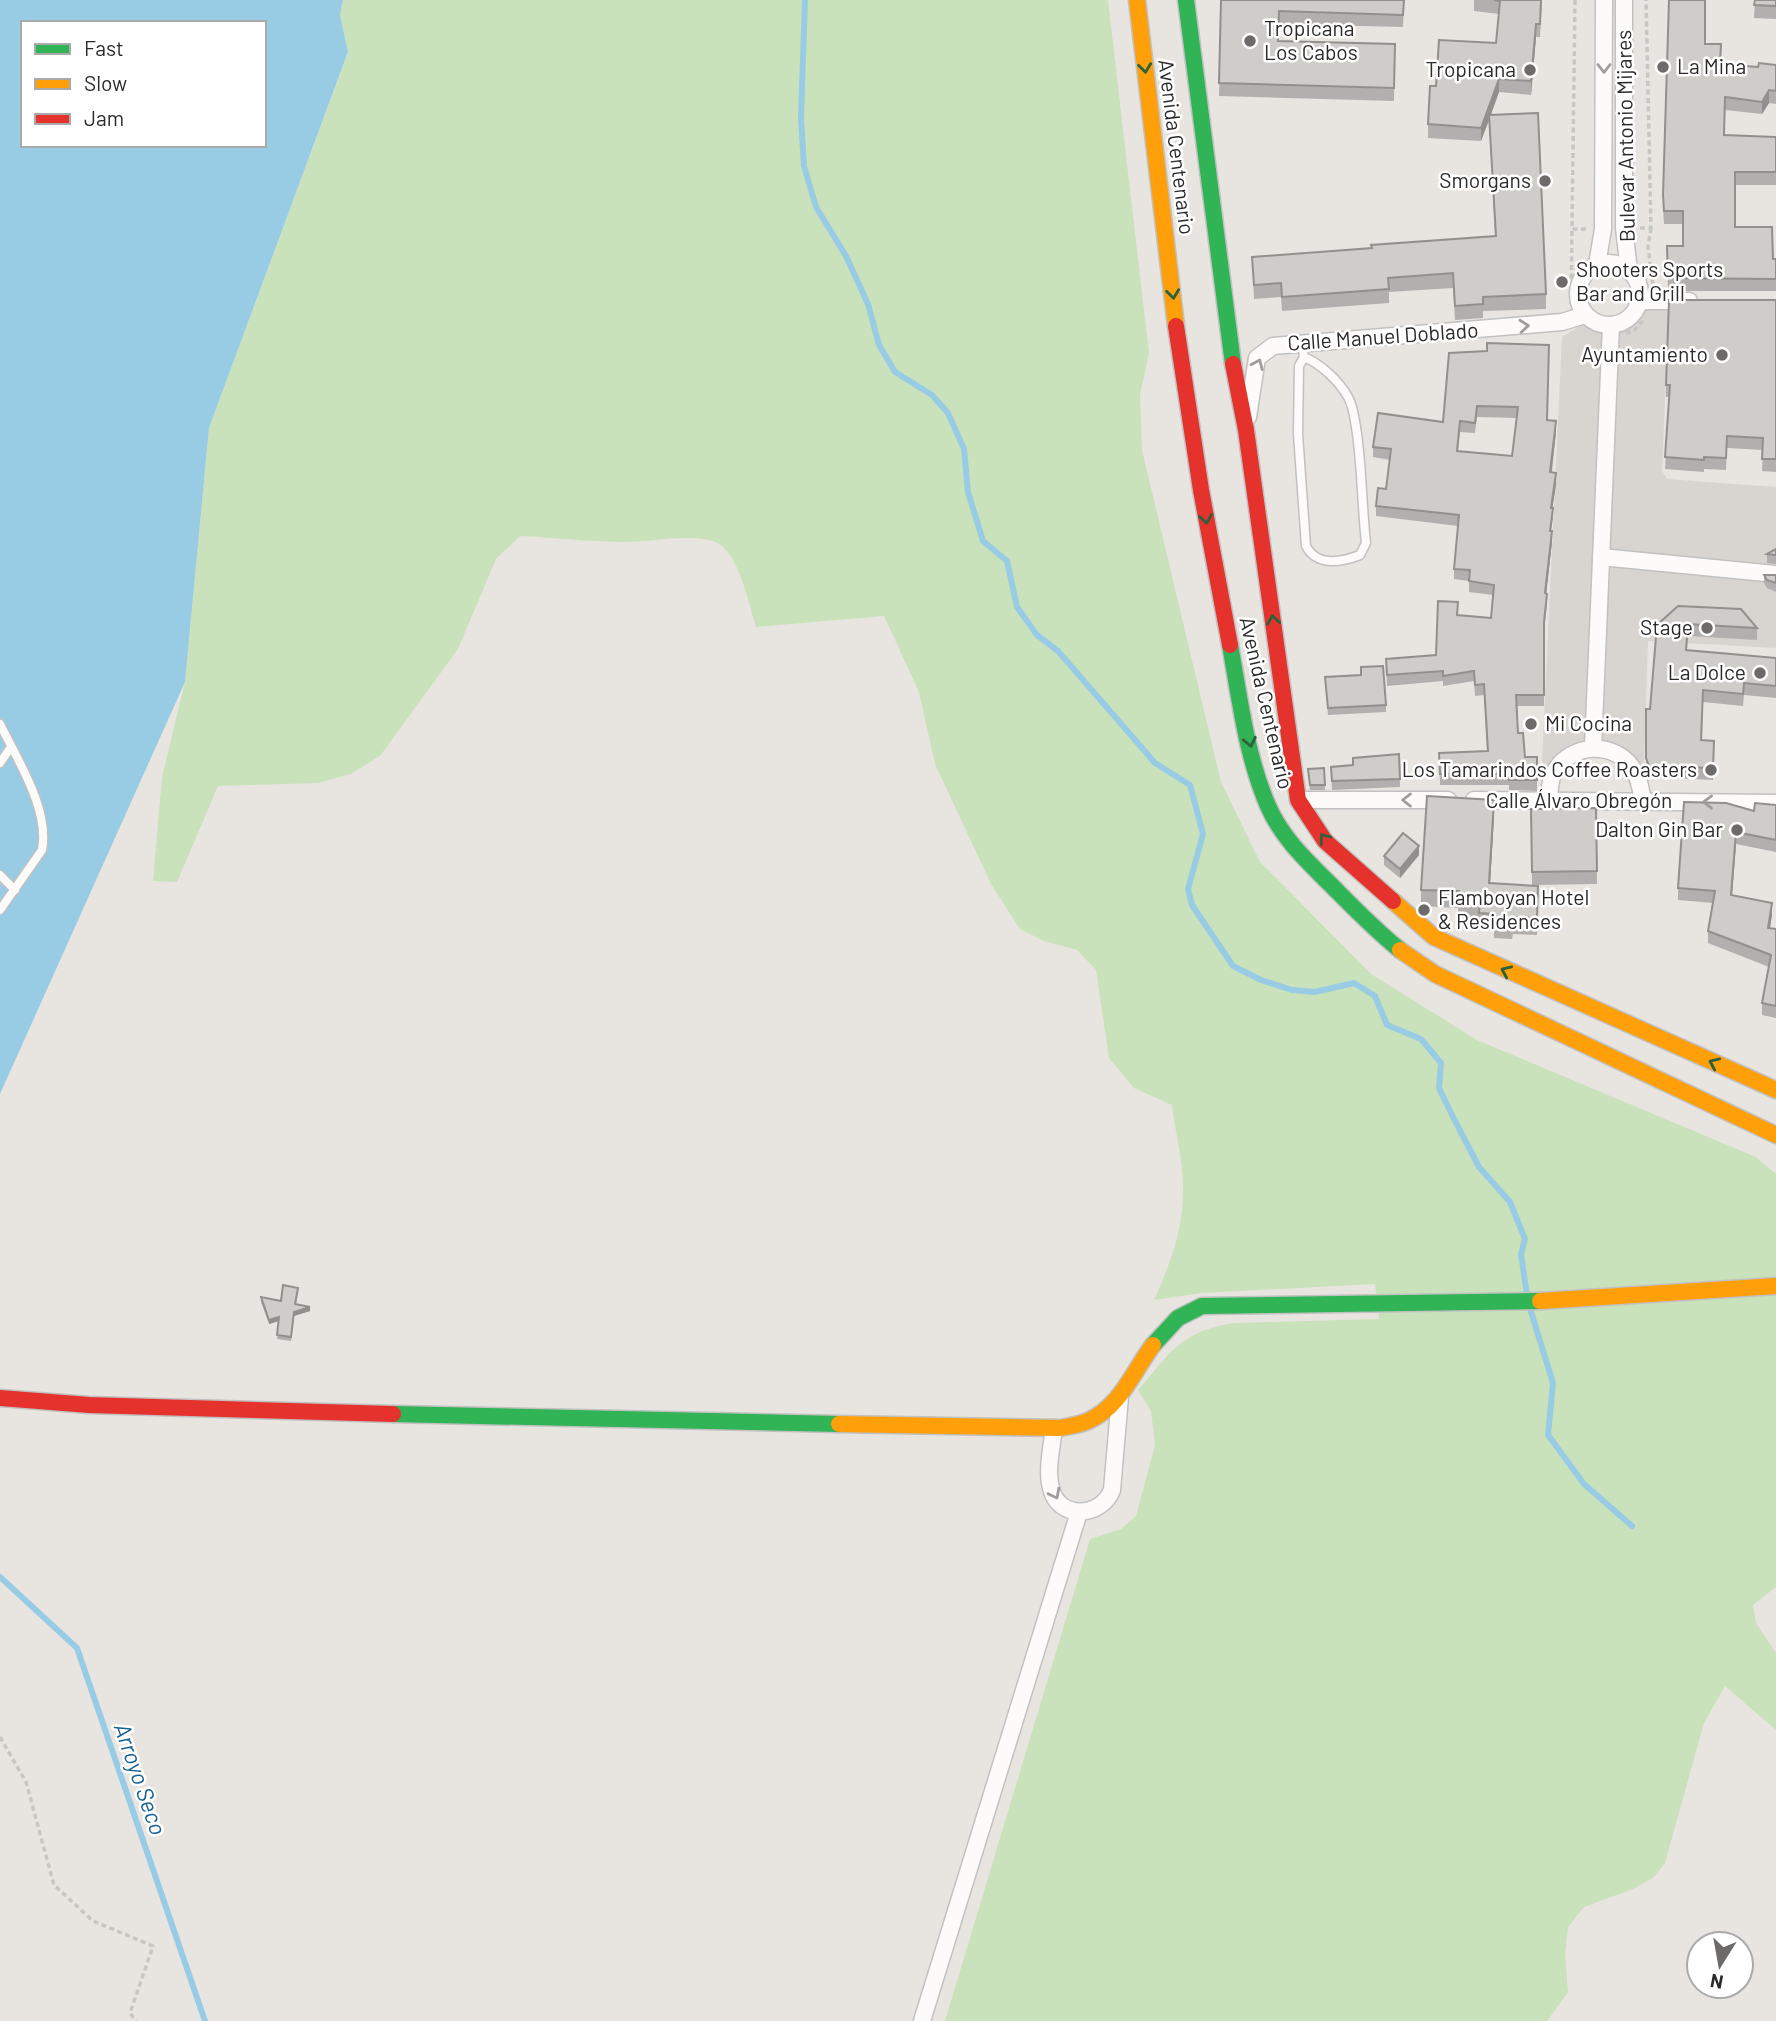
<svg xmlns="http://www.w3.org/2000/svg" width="1776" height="2021" font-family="Barlow,sans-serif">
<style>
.green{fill:#c9e2bb}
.plaza{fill:#d8d5d0}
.water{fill:#98cce5;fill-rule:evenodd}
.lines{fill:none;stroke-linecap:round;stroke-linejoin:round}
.stream{stroke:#98cce5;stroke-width:6}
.lane-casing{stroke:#c1c1c1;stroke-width:11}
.street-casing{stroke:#c1c1c1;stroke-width:19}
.fast-casing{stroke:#c1c1c1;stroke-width:19}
.slow-casing{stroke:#c1c1c1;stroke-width:19}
.jam-casing{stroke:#c1c1c1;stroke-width:19}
.path{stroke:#c6c6c5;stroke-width:3.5;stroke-dasharray:5 3.5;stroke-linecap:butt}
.lane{stroke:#fcfbfa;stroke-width:8}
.street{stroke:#fcfbfa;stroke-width:16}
.fast{stroke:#30b455;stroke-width:16}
.slow{stroke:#ff9f0a;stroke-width:16}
.jam{stroke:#e5322d;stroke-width:16}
.wall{fill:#b2b0ae;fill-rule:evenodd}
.shaded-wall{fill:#91908d}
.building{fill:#cfcdca;stroke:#91908d;stroke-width:2;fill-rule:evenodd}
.oneway{stroke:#2c613b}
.oneway2{stroke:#9e9d9c}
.poi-dot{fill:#6c6b6a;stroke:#fff;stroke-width:2.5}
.labels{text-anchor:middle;stroke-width:5;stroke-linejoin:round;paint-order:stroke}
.poi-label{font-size:21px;fill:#2a2a2a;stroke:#fff;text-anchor:end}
.street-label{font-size:21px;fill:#2a2a2a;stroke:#fff}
.water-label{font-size:23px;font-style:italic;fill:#156093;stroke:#fff}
</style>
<rect width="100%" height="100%" fill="#e8e5e0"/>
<path class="green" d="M343,0H1108L1149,353L1140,395L1142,450L1221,782L1260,862L1371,974L1477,1040L1756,1157L1776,1174V1587L1753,1605L1756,1623L1776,1653V1730L1725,1686L1704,1723L1665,1863L1653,1878L1633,1889L1584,1907L1568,1927L1565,1954L1568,1992L1547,2021H945L1090,1539L1121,1529L1136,1516L1155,1445L1151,1411L1138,1390C1171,1352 1181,1331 1234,1323L1379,1319L1375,1284L1201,1293L1154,1300C1170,1265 1183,1230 1183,1191C1184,1163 1175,1133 1172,1105L1134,1088L1109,1058L1096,970L1077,950L1044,941L1020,929L991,884L935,764L919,692L884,616L756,627C749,605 740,557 719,544C698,532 652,542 628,542C592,542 556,538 520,536L496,559L458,649L380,756L351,774L318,783L218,786L177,882L153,881L162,777L185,682L209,428L348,53L340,15Z"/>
<polygon class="plaza" points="1636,309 1669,309 1662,471 1667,479 1776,487 1776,648 1648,641 1644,762 1634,769 1593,748 1553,773 1542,761 1562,337 1590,320 1604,325 1620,323 1628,319"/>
<path class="water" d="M0,0H343L340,15L348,52L209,428L185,682L0,1094ZM23,23H264V145H23Z"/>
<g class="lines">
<g class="stream">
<polyline points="805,0 801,119 804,166 816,207 846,256 868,304 879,345 895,372 932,395 948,413 964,449 968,492 983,541 1007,561 1017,607 1037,635 1058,651 1155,763 1190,785 1203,834 1188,889 1192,905 1233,966 1261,980 1292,990 1315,992 1354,983 1375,996 1387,1025 1421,1039 1441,1063 1439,1088 1453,1117 1479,1167 1510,1202 1525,1239 1521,1254 1528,1302 1553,1383 1548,1435 1584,1484 1632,1526"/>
<polyline points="0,1577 77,1648 205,2021"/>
</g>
<g class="lane-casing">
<g id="lane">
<path d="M1302,342L1304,357L1299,366L1298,434L1306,546C1317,567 1342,562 1360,555L1366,543C1362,507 1362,470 1357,434C1355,422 1354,407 1348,397C1339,381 1321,364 1304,357"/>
<path d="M0,724C17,759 50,810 42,850L0,910"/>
<polyline points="0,763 11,747"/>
<polyline points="0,875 15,890"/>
</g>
</g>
<g class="street-casing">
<g id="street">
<polyline points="1624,0 1624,228 1629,271"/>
<circle cx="1609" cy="294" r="31"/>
<polyline points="1597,265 1603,229 1604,0"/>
<polyline points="1639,301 1689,301"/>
<polyline points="1248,417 1257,358 1273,346 1562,322 1585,315"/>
<polyline points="1601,557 1776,574"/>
<polyline points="1593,748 1611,325"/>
<polyline points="1298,800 1448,800"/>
<polyline points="1474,800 1776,803"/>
<path d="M1549,800C1550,791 1549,781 1554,773C1569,743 1615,740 1633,769C1639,777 1641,790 1643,801"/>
<path d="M1054,1428C1052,1446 1046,1470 1051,1488C1058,1520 1101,1518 1112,1490L1120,1397"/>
<polyline points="922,2021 1079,1512"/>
</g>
</g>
<g class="fast-casing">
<g id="fast">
<polyline points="1186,0 1233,364"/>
<path d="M1230,645C1240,699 1246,755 1268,806C1282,838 1306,860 1330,884C1353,907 1375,930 1400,950"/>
<polyline points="1153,1345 1178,1318 1202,1306 1540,1301"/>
<polyline points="393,1414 839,1424"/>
</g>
</g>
<g class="slow-casing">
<g id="slow">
<polyline points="1137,0 1176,326"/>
<polyline points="1393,901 1434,937 1776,1090"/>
<polyline points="1400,950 1435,974 1776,1135"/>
<polyline points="1540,1301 1776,1286"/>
<path d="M839,1424L1060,1428C1069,1426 1079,1425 1088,1421C1120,1407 1133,1372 1153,1345"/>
</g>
</g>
<g class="jam-casing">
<g id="jam">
<polyline points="1176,326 1201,490 1230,645"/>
<polyline points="1233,364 1246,430 1298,800 1325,841 1393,901"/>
<polyline points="0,1398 89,1405 393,1414"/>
</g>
</g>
<g class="path">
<polyline points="1575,0 1572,229 1586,229"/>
<polyline points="1640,228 1651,228 1646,0"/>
<polyline points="1651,228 1648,247 1653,285"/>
<polyline points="1571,304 1572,229"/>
<polyline points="1626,333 1634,331 1644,319"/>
<polyline points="0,1737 26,1782 54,1885 93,1921 153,1946 130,2013 136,2021"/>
</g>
<use href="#lane" class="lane"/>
<use href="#street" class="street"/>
<use href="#fast" class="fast"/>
<use href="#slow" class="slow"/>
<use href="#jam" class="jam"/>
</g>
<g class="wall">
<polygon points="1221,0 1404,0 1403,27 1279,24 1279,41 1395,44 1394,101 1219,96"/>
<polygon points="1474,0 1542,0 1540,37 1536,37 1531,95 1499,92 1491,115 1546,294 1546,309 1483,311 1483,318 1455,320 1453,288 1389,292 1389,303 1282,311 1281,297 1254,299 1252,257 1371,248 1495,236 1489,121 1481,141 1428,138 1428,124 1436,86 1496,43 1499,14 1474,11"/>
<polygon points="1755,0 1776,0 1776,19 1754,18"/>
<polygon points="1669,22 1705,44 1720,64 1758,67 1776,65 1776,104 1769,103 1762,114 1725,110 1724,135 1776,137 1776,185 1735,185 1735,227 1773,259 1776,259 1776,291 1668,291 1667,246 1683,246 1683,224 1664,224 1663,208"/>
<polygon points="1776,300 1776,472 1762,471 1763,450 1727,448 1726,470 1704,469 1704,472 1665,469 1669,397 1666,397 1666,385"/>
<path d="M1449,353L1548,420L1556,432L1552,472L1556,484L1552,508L1553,519L1551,531L1552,542L1546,594L1547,604L1544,633V706H1517L1518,733L1525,757H1537V791L1509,790V785H1440L1439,753L1487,751L1484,695L1475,696L1474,681L1443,686V681L1387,686L1386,659L1436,655L1458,615L1491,618L1493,595L1469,592V581L1454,579V569L1458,526L1376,516V506L1386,489L1390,460L1373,457V447L1443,422ZM1477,417L1517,418L1512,456L1458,451L1460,432L1475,433Z"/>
<polygon points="1776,549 1776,564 1767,563 1767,554"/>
<polygon points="1764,575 1776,575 1776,592 1767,588 1764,583"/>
<polygon points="1678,606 1757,628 1757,640 1688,636 1687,650 1776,658 1776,698 1744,695 1743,706 1703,702 1702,740 1714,741 1713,780 1649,777 1646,770 1646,709 1650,709"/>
<polygon points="1361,675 1386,705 1386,712 1328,715 1325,677"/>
<polygon points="1399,754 1400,787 1332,790 1331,767 1353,765"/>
<polygon points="1324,768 1325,790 1310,790 1308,769"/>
<polygon points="1776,805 1776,870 1776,852 1736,844 1732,895 1772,915 1770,928 1776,929 1776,1018 1762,1015 1762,1003 1769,967 1708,943 1708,931 1713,903 1678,900 1678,888 1754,811"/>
<polygon points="1596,808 1597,884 1532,885 1531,809"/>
<polygon points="1494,817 1490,883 1538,902 1537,935 1513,934 1512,939 1494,938 1494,931 1479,930 1479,921 1458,919 1458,908 1421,906 1421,890"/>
<polygon points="1419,855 1400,878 1384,865 1384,856"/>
<polygon points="298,1292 296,1304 310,1311 294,1316 291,1341 277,1339 279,1321 269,1324 261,1302 261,1297 281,1301"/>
</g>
<g class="shaded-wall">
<polygon points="1536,24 1536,37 1531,95 1531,81"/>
<polygon points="1499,79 1499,92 1481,141 1481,128"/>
<polygon points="1769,90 1769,103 1762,114 1762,102"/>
<polygon points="1556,421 1556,432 1550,483 1550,472"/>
<polygon points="1556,473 1556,484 1551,518 1551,508"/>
<polygon points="1552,531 1552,542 1545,604 1545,593"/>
<polygon points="1494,800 1494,817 1489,900 1489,883"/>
<polygon points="1736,832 1736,844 1731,907 1731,895"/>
<polygon points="1419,846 1419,855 1400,878 1400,869"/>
<polygon points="1772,903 1772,915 1768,940 1768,928"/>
<polygon points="310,1307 310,1311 294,1316 291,1341 294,1312"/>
<polygon points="279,1317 279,1321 269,1324 269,1320"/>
</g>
<g class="building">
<polygon points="1221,0 1404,0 1403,15 1279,11 1278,41 1395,44 1394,88 1219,83"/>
<polygon points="1494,0 1541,0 1540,24 1536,24 1531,81 1499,79 1481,128 1428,124 1430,86 1436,86 1439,40 1496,43 1500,1"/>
<polygon points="1669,0 1705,0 1705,44 1721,44 1720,64 1758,67 1759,63 1776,65 1776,91 1769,90 1762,102 1725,97 1724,135 1776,137 1776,172 1735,172 1735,227 1772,227 1773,259 1776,259 1776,279 1668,278 1667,246 1683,246 1683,211 1664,211 1663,195"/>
<polygon points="1755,0 1776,0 1776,6 1754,5"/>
<polygon points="1538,113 1546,294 1483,297 1483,304 1455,306 1453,273 1388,278 1389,289 1282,297 1281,283 1254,285 1252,257 1372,248 1371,245 1496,236 1489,115"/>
<polygon points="1669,300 1776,300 1776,459 1762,459 1763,438 1727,436 1726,458 1704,457 1704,460 1665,457 1670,385 1666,385"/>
<path d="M1487,343L1549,345L1547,420L1556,421L1550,472L1556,473L1551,508H1553L1550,531H1552L1545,593L1547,594L1544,622V695H1516L1518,733H1523L1525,757H1537V780H1509V774H1440L1439,753L1488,751L1484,684L1475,685L1474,671L1443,676V671L1387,675L1386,659L1436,655L1438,601L1458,602L1457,615L1491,618L1494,585L1469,581L1470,570L1454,569L1459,515L1376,506L1378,488L1386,489L1391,449L1373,447L1378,413L1443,422L1449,353L1487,351ZM1477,406L1518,407L1512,456L1457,451L1460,421L1475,423Z"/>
<polygon points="1776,549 1776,555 1767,554"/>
<polygon points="1764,575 1776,575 1776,583 1767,580"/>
<polygon points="1678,606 1741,609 1757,628 1688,624 1686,650 1776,658 1776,686 1744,683 1743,694 1703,690 1701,740 1714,741 1713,768 1649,766 1646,758 1646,709 1650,709 1657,625"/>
<polygon points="1383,666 1386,705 1328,708 1325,677 1361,675 1361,667"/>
<polygon points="1399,754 1400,779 1332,781 1331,767 1353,765 1353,758"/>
<polygon points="1324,768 1325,785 1310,785 1308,769"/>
<polygon points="1427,796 1494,800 1489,883 1538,886 1537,918 1513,917 1512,922 1494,921 1495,914 1479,913 1480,904 1458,903 1459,891 1421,890"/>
<polygon points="1684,802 1726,803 1754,811 1755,803 1776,805 1776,840 1736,832 1731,895 1772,903 1768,928 1776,929 1776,1006 1762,1003 1771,955 1708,931 1715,891 1678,888"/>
<polygon points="1596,808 1597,871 1532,872 1531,809"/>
<polygon points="1403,833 1419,846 1400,869 1384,856"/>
<polygon points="283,1285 298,1288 295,1304 310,1307 294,1312 291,1337 277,1335 279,1317 269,1320 261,1297 281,1301"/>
</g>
<defs><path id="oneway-chevron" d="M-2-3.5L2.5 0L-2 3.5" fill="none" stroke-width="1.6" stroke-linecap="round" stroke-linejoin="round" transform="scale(1.75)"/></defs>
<g class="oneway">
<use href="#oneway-chevron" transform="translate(1145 68) rotate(83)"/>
<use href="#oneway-chevron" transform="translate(1173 294) rotate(83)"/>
<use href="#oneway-chevron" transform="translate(1206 519) rotate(81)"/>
<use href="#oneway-chevron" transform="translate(1273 620) rotate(-98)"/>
<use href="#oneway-chevron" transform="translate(1250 742) rotate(78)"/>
<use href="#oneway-chevron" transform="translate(1324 838) rotate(-128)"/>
<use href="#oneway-chevron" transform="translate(1506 971) rotate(-156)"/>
<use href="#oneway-chevron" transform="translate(1714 1063) rotate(-156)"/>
</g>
<g class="oneway2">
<use href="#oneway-chevron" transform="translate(1604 68) rotate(90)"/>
<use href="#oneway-chevron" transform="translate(1524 326) rotate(-5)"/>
<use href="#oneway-chevron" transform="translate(1258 364) rotate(-66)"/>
<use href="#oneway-chevron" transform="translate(1407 800) rotate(-180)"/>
<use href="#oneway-chevron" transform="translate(1708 802) rotate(-179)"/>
<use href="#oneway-chevron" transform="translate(1055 1494) rotate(63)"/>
</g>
<g class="poi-dot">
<circle cx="1250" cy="41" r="7"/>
<circle cx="1663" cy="67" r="7"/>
<circle cx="1530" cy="70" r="7"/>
<circle cx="1545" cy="181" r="7"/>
<circle cx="1562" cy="282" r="7"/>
<circle cx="1722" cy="355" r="7"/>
<circle cx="1707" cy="628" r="7"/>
<circle cx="1760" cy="673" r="7"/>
<circle cx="1531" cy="724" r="7"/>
<circle cx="1711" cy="770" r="7"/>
<circle cx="1737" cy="830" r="7"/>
<circle cx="1424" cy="910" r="7"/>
</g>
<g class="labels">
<g class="poi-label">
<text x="1264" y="36" text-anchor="start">Tropicana<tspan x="1264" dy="24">Los Cabos</tspan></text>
<text x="1677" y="74" text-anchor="start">La Mina</text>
<text x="1516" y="77">Tropicana</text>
<text x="1531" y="188">Smorgans</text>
<text x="1576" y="277" text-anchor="start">Shooters Sports<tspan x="1576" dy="24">Bar and Grill</tspan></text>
<text x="1708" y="362">Ayuntamiento</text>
<text x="1693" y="635">Stage</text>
<text x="1746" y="680">La Dolce</text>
<text x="1545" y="731" text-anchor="start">Mi Cocina</text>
<text x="1697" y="777">Los Tamarindos Coffee Roasters</text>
<text x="1723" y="837">Dalton Gin Bar</text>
<text x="1438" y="905" text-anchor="start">Flamboyan Hotel<tspan x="1438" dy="24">&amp; Residences</tspan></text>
</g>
<g class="street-label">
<text transform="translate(1626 136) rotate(-91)" y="7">Bulevar Antonio Mijares</text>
<text transform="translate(1176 147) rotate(83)" y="7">Avenida Centenario</text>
<text transform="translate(1383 337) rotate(-4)" y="7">Calle Manuel Doblado</text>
<text transform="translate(1266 703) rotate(77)" y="7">Avenida Centenario</text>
<text x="1579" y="808">Calle Álvaro Obregón</text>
</g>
<g class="water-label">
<text transform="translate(140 1779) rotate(71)" y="8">Arroyo Seco</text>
</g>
</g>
<rect x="21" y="21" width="245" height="126" fill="#ffffff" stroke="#aaaaaa" stroke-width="2"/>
<rect x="35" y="44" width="35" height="10" fill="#30b455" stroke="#aaaaaa" stroke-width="2"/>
<text x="84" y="56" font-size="21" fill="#2a2a2a">Fast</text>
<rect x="35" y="79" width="35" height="10" fill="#ff9f0a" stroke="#aaaaaa" stroke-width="2"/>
<text x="84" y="91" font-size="21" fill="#2a2a2a">Slow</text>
<rect x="35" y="114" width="35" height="10" fill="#e5322d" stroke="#aaaaaa" stroke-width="2"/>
<text x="84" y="126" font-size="21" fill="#2a2a2a">Jam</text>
<g transform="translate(1720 1965) rotate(191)"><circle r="33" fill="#ffffff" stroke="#aaaaaa" stroke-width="2"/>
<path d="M0-5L12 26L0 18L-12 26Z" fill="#6c6b6a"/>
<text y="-10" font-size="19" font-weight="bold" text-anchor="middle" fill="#2a2a2a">N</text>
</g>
</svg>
